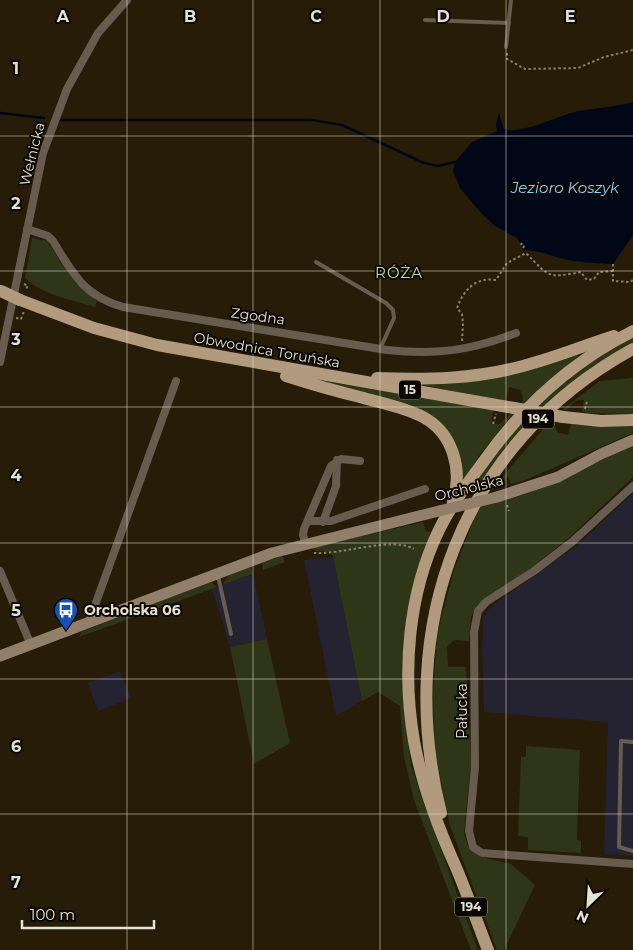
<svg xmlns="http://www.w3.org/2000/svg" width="633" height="950" font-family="Montserrat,sans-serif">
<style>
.commercial{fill:#252232}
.green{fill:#2f3617}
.water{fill:#000716}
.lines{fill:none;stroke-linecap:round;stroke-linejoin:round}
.stream{stroke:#000716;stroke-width:2.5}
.path{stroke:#888070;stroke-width:2;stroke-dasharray:2.5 2.5;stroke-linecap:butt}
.lane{stroke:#675c4f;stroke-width:4}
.street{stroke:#675c4f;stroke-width:8}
.secondary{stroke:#927f6a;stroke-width:11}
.primary{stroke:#b29a7f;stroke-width:12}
.secondary-bridge{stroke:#927f6a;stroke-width:11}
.primary-bridge{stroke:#b29a7f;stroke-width:12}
.grid{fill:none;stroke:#e7e0d4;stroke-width:1;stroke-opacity:0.55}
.labels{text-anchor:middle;stroke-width:4;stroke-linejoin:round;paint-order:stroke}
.shield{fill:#0b0702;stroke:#a59f95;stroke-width:1}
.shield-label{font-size:12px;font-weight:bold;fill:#e7e0d4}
.street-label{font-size:14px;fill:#e7e0d4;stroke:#0b0702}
.poi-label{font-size:14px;font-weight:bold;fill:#e7e0d4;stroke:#0b0702;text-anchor:start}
.water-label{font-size:15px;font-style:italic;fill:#8fcdf7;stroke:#0b0702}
.neighbourhood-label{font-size:15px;letter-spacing:1px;fill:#bedf99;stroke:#0b0702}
.grid-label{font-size:16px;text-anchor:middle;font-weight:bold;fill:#e7e0d4;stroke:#0b0702;stroke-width:4;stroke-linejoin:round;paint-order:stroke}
</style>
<rect width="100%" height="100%" fill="#261c08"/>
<g class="commercial">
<polygon points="633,493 633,856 604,854 608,722 484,712 482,651 483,618 489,608 575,547"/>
<polygon points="333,557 362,701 336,716 304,560"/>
<polygon points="253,574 267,639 230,647 212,589"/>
<polygon points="120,671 131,698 98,711 88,683"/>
</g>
<g class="green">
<path d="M32,238L47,241L76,284L97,301L95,307C73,300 42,295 25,278Z"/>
<polygon points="633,337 633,343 593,366 544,406 538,405 584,367"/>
<polygon points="577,353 578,357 524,403 522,403 523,397 520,390 509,387 506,401 411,383"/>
<path d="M633,378V414L586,413L582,411L584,400C576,398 571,405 566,410L563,409L600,381Z"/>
<polygon points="324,381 493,410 491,424 500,424 510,414 512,415 481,453 463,482 445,429"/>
<polygon points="526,417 531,418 500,455 475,493 468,495 489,463"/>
<polygon points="550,421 554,422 557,432 568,435 571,424 605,427 633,426 633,433 523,481 511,484 508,476 501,486 492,489"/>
<polygon points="633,445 633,477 570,537 530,569 477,605 471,617 469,641 454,640 447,647 448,667 466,667 471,764 464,833 468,846 480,857 511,864 535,885 505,948 505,950 497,950 450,826 435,752 433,695 437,634 454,570 479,507 522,495 563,479"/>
<polygon points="423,522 426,532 433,531 406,625 402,661 406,724 411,764 420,793 478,950 471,950 414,800 404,757 400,706 378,692 362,701 333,557 331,552 316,551 311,548"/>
<polygon points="282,556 285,562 263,570 262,562"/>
<polygon points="251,567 253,574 222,585 229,575"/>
<polygon points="211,582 217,587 79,637 81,632"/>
<polygon points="267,639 290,743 254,764 230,647"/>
<polygon points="526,746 580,750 577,840 581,841 581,853 528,850 528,837 518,836 521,757 526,757"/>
</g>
<path class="water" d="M633,102V235L613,264C600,263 586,263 574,261C556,259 542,250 524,250L517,238L495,226L481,213L460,188L453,171L455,162L472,142L497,131L496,124L499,113L504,129C522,135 559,115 579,111C597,108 615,107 633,102Z"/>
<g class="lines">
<g class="stream">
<polyline points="0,113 44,118"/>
<polyline points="58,120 313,120 342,125 424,163 438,166 455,162"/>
</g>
<g class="path">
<polyline points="507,53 507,59 525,69 578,68 604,57 633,50"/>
<polyline points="521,245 522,243"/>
<polyline points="523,248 525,245"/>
<polyline points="613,264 613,281 630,282 633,280"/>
<polyline points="24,284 28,286 25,290"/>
<polyline points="16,318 21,319 24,311"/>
<path d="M462,341L463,323L462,314L457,308C464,289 476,277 496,280L507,263L526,253C550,278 548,278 581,272L587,280L594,279L599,272L614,271"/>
<polyline points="585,409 587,401"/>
<polyline points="493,424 496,414"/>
<polyline points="507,505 509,511"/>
<path d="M314,553C341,555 393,536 414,549"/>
</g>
<g class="lane">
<polyline points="425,20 509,23"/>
<polyline points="506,47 511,0"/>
<polyline points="316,262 386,303 393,310 394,318 380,349"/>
<polyline points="218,576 231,634"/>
<polyline points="633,742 621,741 619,847 633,851"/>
</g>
<g class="street">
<path d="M27,229L48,236L53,241C73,274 84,296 123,307L387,350C435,355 470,351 516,333"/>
<polyline points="0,362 43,153 67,89 98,33 127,0"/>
<polyline points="633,486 572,542 534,571 486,602 478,611 474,632 475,767 469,831 473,847 482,853 633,864"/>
<polyline points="308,521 331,521 425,489"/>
<polyline points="323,522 336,486 337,460"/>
<polyline points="306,545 303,535 304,529 331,466 341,459 360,461"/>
<polyline points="0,571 31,645"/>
<polyline points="89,622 176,381"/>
</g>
<g class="secondary">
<polyline points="497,497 558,477 601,454 633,440"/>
<polyline points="0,656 272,553 439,511"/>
</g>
<g class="primary">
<polyline points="20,300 94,328 157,345 514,408"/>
<path d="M286,376C311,384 335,391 360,397C381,403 404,407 423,417C453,433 463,470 453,501"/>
<path d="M377,378C427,380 475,379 523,366C554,358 583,346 614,336"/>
<polyline points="563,417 601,421 633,420"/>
<path d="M441,813C394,627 461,443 633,349"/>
<path d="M488,950C477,922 467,893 455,865C437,825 422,785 414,741C402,672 408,594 439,530C451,505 468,483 484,461C523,406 573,361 633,331"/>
</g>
<polyline class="secondary-bridge" points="439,511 497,497"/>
<g class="primary-bridge">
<polyline points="1,291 20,300"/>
<polyline points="514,408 563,417"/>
</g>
</g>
<path class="grid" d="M127,0V950M253,0V950M380,0V950M506,0V950M0,136H633M0,271H633M0,407H633M0,543H633M0,679H633M0,814H633"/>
<defs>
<g id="bus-pin" transform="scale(1.25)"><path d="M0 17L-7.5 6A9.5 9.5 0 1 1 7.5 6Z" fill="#1a4fb4" stroke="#0b0702"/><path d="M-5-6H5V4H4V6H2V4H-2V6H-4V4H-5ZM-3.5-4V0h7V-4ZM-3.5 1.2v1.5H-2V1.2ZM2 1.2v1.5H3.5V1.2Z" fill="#fff"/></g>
</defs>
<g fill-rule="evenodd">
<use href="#bus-pin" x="66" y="610"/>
</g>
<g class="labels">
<g class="shield">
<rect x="399" y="380.5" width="22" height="19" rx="4"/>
<rect x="522" y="409.5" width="32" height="19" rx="4"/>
<rect x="455" y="897.5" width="32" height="19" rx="4"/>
</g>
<g class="shield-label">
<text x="410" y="394">15</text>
<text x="538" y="423">194</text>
<text x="471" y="911">194</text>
</g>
<g class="street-label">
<text transform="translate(32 154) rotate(-76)" y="5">Wełnicka</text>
<text transform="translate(258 316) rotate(8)" y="5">Zgodna</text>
<text transform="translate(267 350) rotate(10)" y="5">Obwodnica Toruńska</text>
<text transform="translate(469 488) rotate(-14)" y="5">Orcholska</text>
<text transform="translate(462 711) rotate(-90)" y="5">Pałucka</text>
</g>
<g class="poi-label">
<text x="84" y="615">Orcholska 06</text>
</g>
<g class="water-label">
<text x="565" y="193">Jezioro Koszyk</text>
</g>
<g class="neighbourhood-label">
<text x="399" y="278">RÓŻA</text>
</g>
</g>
<g class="grid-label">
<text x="63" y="22">A</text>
<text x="190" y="22">B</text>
<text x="316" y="22">C</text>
<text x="443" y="22">D</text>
<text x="570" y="22">E</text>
<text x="16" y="74">1</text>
<text x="16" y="209">2</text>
<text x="16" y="345">3</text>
<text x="16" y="481">4</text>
<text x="16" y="616">5</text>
<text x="16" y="752">6</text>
<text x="16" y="888">7</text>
</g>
<g transform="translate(588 905) rotate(205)" stroke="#0b0702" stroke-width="4" paint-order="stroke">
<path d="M0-4L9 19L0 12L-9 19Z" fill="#e7e0d4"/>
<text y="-8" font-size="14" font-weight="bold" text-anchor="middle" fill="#e7e0d4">N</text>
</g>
<path d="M22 920v8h132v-8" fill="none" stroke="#e7e0d4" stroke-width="2.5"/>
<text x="30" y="920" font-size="15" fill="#e7e0d4" stroke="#0b0702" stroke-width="4" paint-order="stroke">100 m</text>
</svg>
